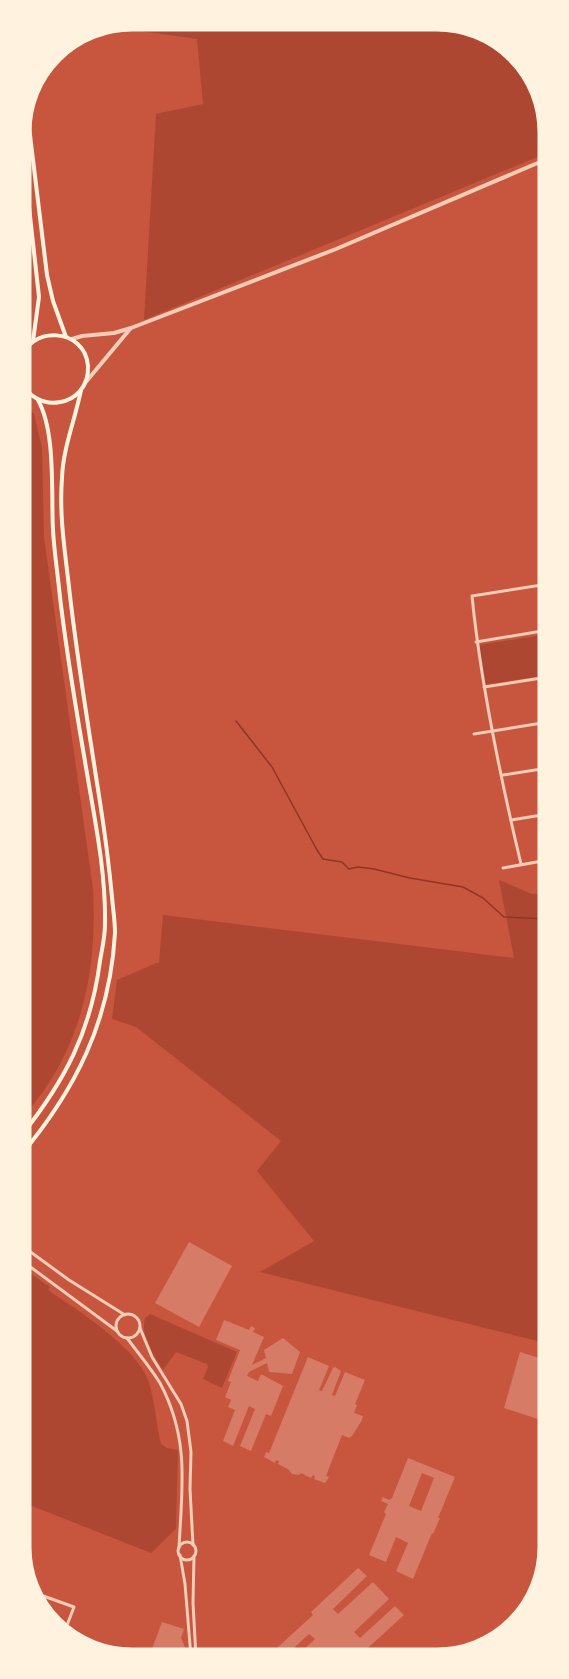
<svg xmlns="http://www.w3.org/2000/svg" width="569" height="1679" font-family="Manrope,sans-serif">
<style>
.green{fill:#ae4732}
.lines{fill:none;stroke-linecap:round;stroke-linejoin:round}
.stream{stroke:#8f3625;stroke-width:1.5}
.building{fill:#d67c66;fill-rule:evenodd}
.minor{stroke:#f1ccb7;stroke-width:3}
.tertiary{stroke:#f1ccb7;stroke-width:4}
.secondary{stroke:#fff3e0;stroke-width:4}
.rim{fill:none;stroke:#fff3e0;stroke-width:3}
</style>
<rect width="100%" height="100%" fill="#c8553d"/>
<g class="green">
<polygon points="132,20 459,22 516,52 547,110 547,153 144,320 156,114 203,104 197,39 112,27"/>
<path d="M20,184C25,225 43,309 20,343Z"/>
<path d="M20,402L27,406L34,414L42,448L44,537L93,889C97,959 86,1027 47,1086C39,1098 30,1108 21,1119Z"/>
<polygon points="548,634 548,675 485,685 479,645"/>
<polygon points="499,880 532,894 548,895 549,1344 260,1272 314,1241 257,1171 281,1141 136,1027 112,1019 117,980 159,962 163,915 514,958"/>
<path d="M21,1267L50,1287L48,1290C77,1310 136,1347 148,1380C155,1400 156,1423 161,1444L167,1448L178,1450L176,1529L151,1553L22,1502Z"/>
<path d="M150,1314L237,1352L222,1388L203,1379L208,1367L207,1364L176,1352L163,1370C154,1355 140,1335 145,1318Z"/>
</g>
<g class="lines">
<polyline class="stream" points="236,721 272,767 317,850 323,859 342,862 349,869 358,867 374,869 410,878 463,887 483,898 504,917 548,919"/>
</g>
<g class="building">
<polygon points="189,1242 232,1266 199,1327 155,1303"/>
<polygon points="224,1320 249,1330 251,1326 255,1328 253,1332 264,1337 252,1365 266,1358 264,1350 283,1338 300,1352 292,1374 269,1372 267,1363 249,1372 247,1376 258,1381 261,1374 283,1386 271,1416 266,1414 251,1451 240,1446 255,1409 249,1406 233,1446 223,1441 235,1410 228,1407 231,1400 225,1397 231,1382 228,1381 240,1350 216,1340"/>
<polygon points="520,1352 549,1361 549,1404 544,1421 504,1408"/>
<polygon points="308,1357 329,1366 319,1390 322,1391 333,1368 335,1367 341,1371 332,1395 335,1396 345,1372 365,1380 355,1404 357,1405 354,1413 363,1416 362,1420 352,1436 349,1438 342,1435 326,1476 329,1477 325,1483 314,1479 315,1476 313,1475 311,1478 301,1473 299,1475 292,1474 288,1469 278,1464 279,1461 276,1460 275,1463 264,1457 266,1452 269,1453"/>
<path d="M408,1458L455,1477L438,1518H440L433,1534L432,1533L413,1579L396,1571L408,1543L396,1537L386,1562L369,1555L386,1514L384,1512L388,1504L381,1501L383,1497L389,1500L392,1498ZM422,1473L434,1478L421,1511L409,1506Z"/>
<polygon points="358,1568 367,1576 333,1609 338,1614 373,1582 389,1599 354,1632 360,1638 395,1606 404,1615 358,1657 331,1657 328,1654 325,1657 296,1657 315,1639 309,1634 284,1657 267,1657 313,1615 311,1612"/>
<polygon points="162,1622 184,1629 181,1638 187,1652 186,1657 149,1657"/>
</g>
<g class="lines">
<g class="minor">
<polyline points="545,585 548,604"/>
<polyline points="476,642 548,630"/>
<polyline points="484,687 548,677"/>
<polyline points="474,734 548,722"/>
<polyline points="503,775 548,768"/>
<polyline points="511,820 548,814"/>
<path d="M521,864C500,776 481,686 472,596L548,584"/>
<polyline points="503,868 548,860"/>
<polyline points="21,1245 69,1280 125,1315"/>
<polyline points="21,1260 117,1331"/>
<circle cx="128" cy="1326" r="12"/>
<polyline points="140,1328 152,1357 181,1404 187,1421 191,1452 190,1489 193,1545"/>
<path d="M127,1338C138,1353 150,1367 160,1383C190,1439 182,1487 179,1548"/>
<circle cx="187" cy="1551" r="9"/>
<polyline points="180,1555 185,1584 191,1657"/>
<polyline points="194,1556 193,1603 196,1657"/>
<polyline points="35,1593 74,1607 64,1633"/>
</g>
<g class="tertiary">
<polyline points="72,339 82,336 114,333 131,328 336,249 547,159"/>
<polyline points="85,383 130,329"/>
</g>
<g class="secondary">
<polyline points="26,102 47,275 53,301 66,337"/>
<polyline points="20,126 39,297 33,341"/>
<path d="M20,361C29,325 85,327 88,366C90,408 32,417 20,377"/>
<path d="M21,1136C65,1081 91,1031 100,961C102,949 105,937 105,925C106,878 97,831 89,785C78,720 66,654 59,588C57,569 54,549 53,530C51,493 56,432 38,400"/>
<path d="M21,1155C76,1089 110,1021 115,933C115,921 113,909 112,897C109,865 105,834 100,802C89,731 77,659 69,587C65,551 59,515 62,478C63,448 75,420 81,390"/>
</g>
</g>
<path d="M0 0H569V1679H0ZM132 30H437A102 102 0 0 1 539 132V1547A102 102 0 0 1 437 1649H132A102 102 0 0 1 30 1547V132A102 102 0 0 1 132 30Z" fill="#fff3e0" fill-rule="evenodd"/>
<path class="rim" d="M132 30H437A102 102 0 0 1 539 132V1547A102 102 0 0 1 437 1649H132A102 102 0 0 1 30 1547V132A102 102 0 0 1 132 30Z"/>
</svg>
